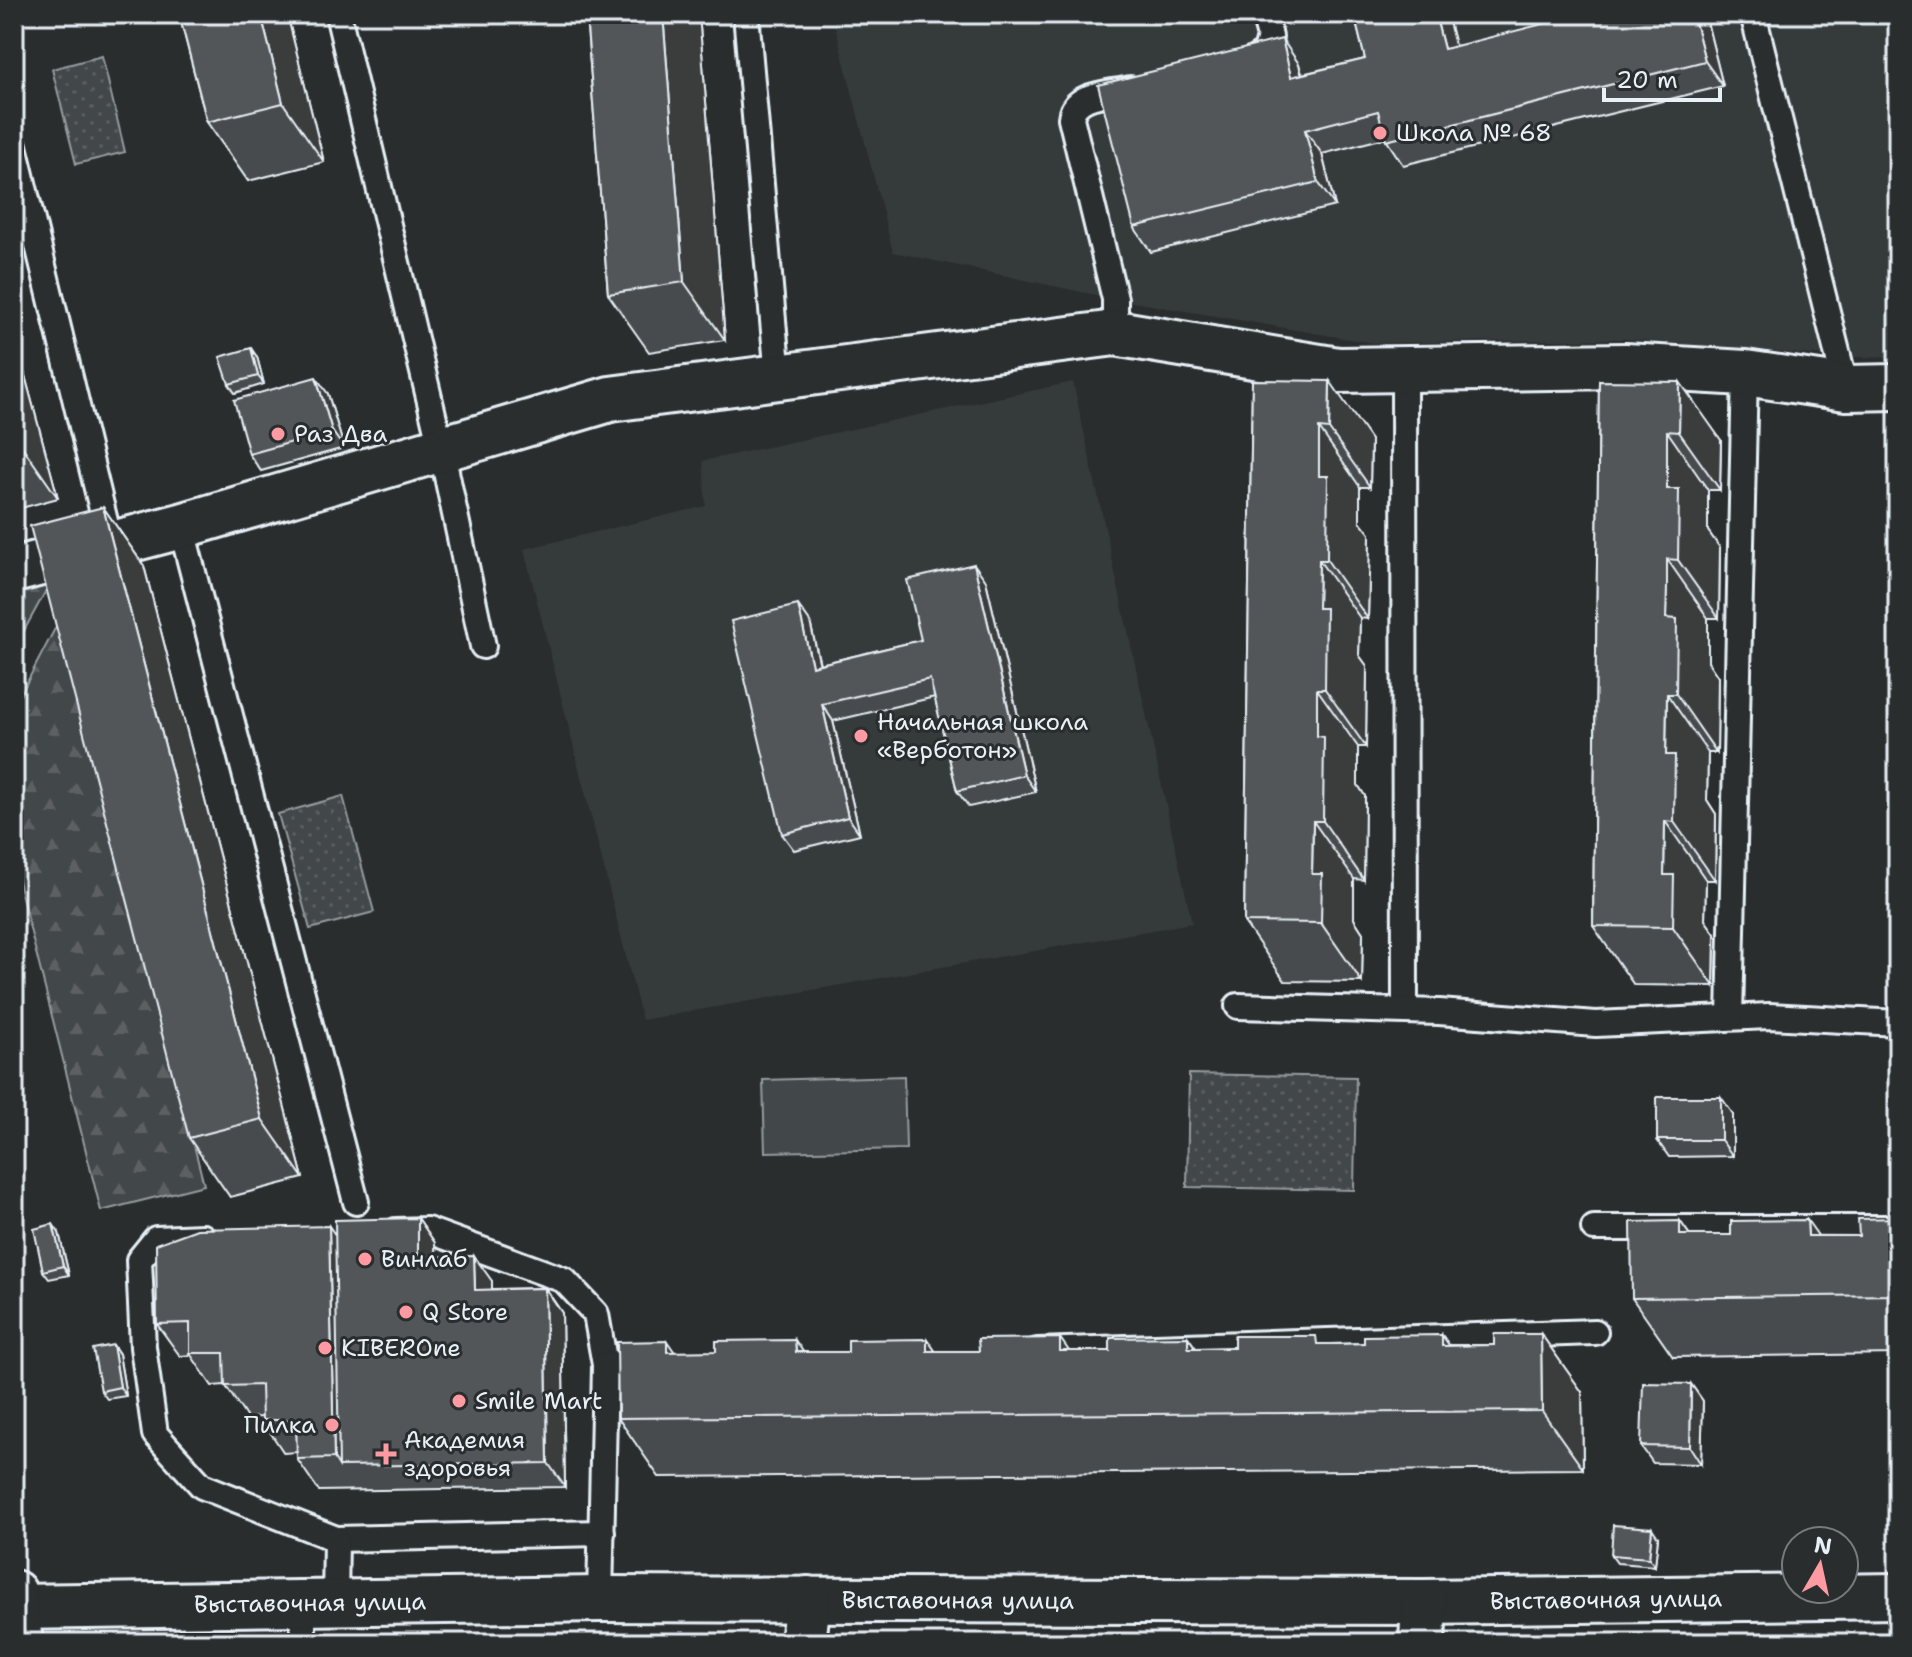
<svg xmlns="http://www.w3.org/2000/svg" width="1912" height="1657" font-family="'Shantell Sans',sans-serif">
<style>
.built{fill:#363a3b}
.forest{fill:url(#forest-firs);stroke:#959ca0;stroke-width:2}
.park{fill:url(#park-dots);stroke:#959ca0;stroke-width:2}
.garden{fill:#424648;stroke:#959ca0;stroke-width:2}
.lines{fill:none;stroke-linecap:round;stroke-linejoin:round}
.service-casing{stroke:#e8f1f8;stroke-width:30}
.minor-casing{stroke:#e8f1f8;stroke-width:50}
.primary-casing{stroke:#e8f1f8;stroke-width:50}
.service{stroke:#2a2d2e;stroke-width:24}
.minor{stroke:#2a2d2e;stroke-width:44}
.primary{stroke:#2a2d2e;stroke-width:44}
.wall{fill:#474b4d;stroke:#e8f1f8;stroke-width:2}
.shaded-wall{fill:#3a3d3e;stroke:#e8f1f8;stroke-width:2}
.building{fill:#535759;stroke:#e8f1f8;stroke-width:2}
.poi-dot{fill:#ff9aa2;stroke:#2a2d2e;stroke-width:3}
.labels{text-anchor:middle;stroke-width:6;stroke-linejoin:round;paint-order:stroke}
.poi-label{font-size:24px;fill:#e8f1f8;stroke:#2a2d2e;text-anchor:start}
.street-label{font-size:24px;fill:#e8f1f8;stroke:#2a2d2e}
</style>
<defs>
<pattern id="forest-firs" width="22" height="20" patternUnits="userSpaceOnUse" patternTransform="scale(2)"><rect width="22" height="20" fill="#424648"/><path d="M5 1l3.5 6h-7zM16 11l3.5 6h-7z" fill="#5d6163"/></pattern>
<pattern id="park-dots" width="8" height="8" patternUnits="userSpaceOnUse" patternTransform="scale(2)"><rect width="8" height="8" fill="#424648"/><path d="M2 2h.1M6 6h.1" fill="none" stroke="#5d6163" stroke-width="1.8" stroke-linecap="round"/></pattern>
</defs>
<rect width="100%" height="100%" fill="#2a2d2e"/>
<filter id="ink" filterUnits="userSpaceOnUse"><feTurbulence type="fractalNoise" baseFrequency=".0125" numOctaves="2"/><feDisplacementMap in="SourceGraphic" scale="16" xChannelSelector="R" yChannelSelector="G"/><feConvolveMatrix kernelMatrix="1 2 1 2 8 2 1 2 1" color-interpolation-filters="sRGB"/></filter>
<g filter="url(#ink)">
<g class="built">
<polygon points="832,14 1898,14 1898,357 1838,357 1626,339 1373,343 1115,299 893,252"/>
<polygon points="1073,382 1192,923 642,1020 524,549 706,506 703,461"/>
</g>
<g class="forest">
<polygon points="49,585 14,649 14,593"/>
<polygon points="61,617 204,1185 101,1211 14,865 14,707"/>
</g>
<g class="park">
<polygon points="102,56 125,152 76,164 52,69"/>
<polygon points="343,796 374,912 310,929 278,814"/>
<polygon points="1189,1074 1356,1077 1354,1190 1187,1187"/>
</g>
<polygon class="garden" points="904,1076 906,1149 765,1152 763,1080"/>
<g class="lines">
<g class="service-casing">
<g id="service">
<polyline points="338,14 441,448 483,646"/>
<polyline points="746,14 778,377"/>
<polyline points="1753,14 1846,388"/>
<polyline points="1248,63 1266,52 1270,37 1264,14"/>
<polyline points="14,146 109,538"/>
<path d="M1115,333V299L1071,118C1074,93 1109,94 1130,89"/>
<polyline points="1404,371 1405,1010"/>
<polyline points="181,526 356,1202"/>
<polyline points="1238,1006 1439,1012 1596,1024 1769,1016 1898,1023"/>
<polyline points="1730,1017 1745,373"/>
<polyline points="1594,1228 1898,1228"/>
<polyline points="396,1231 427,1230 564,1280 596,1314 605,1365"/>
<polyline points="203,1237 156,1239 139,1260 143,1347 155,1434 202,1486 336,1539 602,1533"/>
<polyline points="1037,1351 1595,1332"/>
<polyline points="600,1599 605,1365 648,1363"/>
<polyline points="335,1601 336,1539"/>
<polyline points="303,1643 303,1602"/>
</g>
</g>
<g class="minor-casing">
<g id="minor">
<polyline points="14,570 181,526 610,399 1115,333 1338,370 1625,366 1745,373 1846,388 1898,387"/>
<path id="s1" d="M14,1607L600,1599L1424,1602L1898,1596"/>
<polyline points="803,1643 808,1599"/>
<polyline points="1422,1643 1424,1602"/>
</g>
</g>
<g class="primary-casing">
<polyline id="primary" points="14,1593 20,1643"/>
</g>
<use href="#service" class="service"/>
<use href="#minor" class="minor"/>
<use href="#primary" class="primary"/>
</g>
<g class="wall">
<polygon points="179,14 287,14 324,162 248,181 207,122"/>
<polygon points="586,14 699,14 725,340 649,352 608,294"/>
<polygon points="1354,14 1447,14 1455,46 1705,14 1723,86 1403,165 1385,138 1322,154 1335,206 1151,252 1134,227 1299,64 1302,74 1365,59"/>
<polygon points="14,335 58,498 14,510"/>
<polygon points="257,357 264,384 235,393 229,384"/>
<polygon points="1252,380 1371,440 1370,487 1360,487 1360,521 1370,534 1368,619 1360,618 1359,655 1367,666 1366,747 1358,747 1358,785 1365,796 1364,880 1354,879 1354,919 1363,933 1362,982 1285,981 1244,922"/>
<polygon points="1599,381 1721,440 1720,490 1708,490 1708,531 1720,548 1719,618 1708,618 1708,662 1718,677 1717,753 1708,753 1707,800 1716,814 1715,880 1706,880 1705,920 1715,934 1714,986 1634,985 1593,926"/>
<polygon points="328,394 344,448 261,471 249,454"/>
<polygon points="103,507 144,566 303,1178 230,1197 189,1138"/>
<polygon points="986,581 1036,792 969,807 957,791 935,697 833,721 860,834 794,850 782,834 810,622 820,664 921,640"/>
<polygon points="1733,1114 1733,1156 1669,1157 1657,1140"/>
<polygon points="418,1218 435,1243 435,1257 492,1281 492,1289 545,1288 562,1313 565,1487 319,1491 297,1459 297,1452 284,1453 262,1420 262,1417 247,1418 225,1385 212,1386 191,1355 180,1356 157,1324 335,1234"/>
<polygon points="1898,1218 1898,1354 1673,1357 1632,1298 1680,1221 1690,1235 1859,1236"/>
<polygon points="59,1233 69,1275 49,1279 43,1271"/>
<polygon points="1541,1334 1582,1392 1583,1469 659,1477 618,1418 674,1352 848,1352 927,1339 935,1351 1110,1351 1188,1337 1196,1348 1364,1343 1442,1335 1449,1345 1494,1345"/>
<polygon points="113,1345 119,1354 126,1396 107,1399 101,1391"/>
<polygon points="1691,1384 1703,1401 1701,1464 1653,1463 1641,1446"/>
<polygon points="1658,1537 1655,1566 1617,1563 1611,1555"/>
</g>
<g class="shaded-wall">
<polygon points="261,14 287,14 324,162 283,103"/>
<polygon points="663,14 699,14 725,340 684,282"/>
<polygon points="1435,14 1447,14 1462,73 1444,49"/>
<polygon points="1693,14 1705,14 1723,86 1705,61"/>
<polygon points="1282,39 1299,64 1308,102 1291,77"/>
<polygon points="1305,130 1322,154 1335,206 1318,182"/>
<polygon points="14,335 58,498 17,439 14,427"/>
<polygon points="251,348 257,357 264,384 258,376"/>
<polygon points="316,377 328,394 344,448 332,431"/>
<polygon points="1330,381 1371,440 1370,487 1329,429"/>
<polygon points="1680,382 1721,440 1720,490 1679,432"/>
<polygon points="1319,428 1360,487 1360,521 1370,534 1368,619 1327,560 1319,476"/>
<polygon points="1667,431 1708,490 1708,531 1720,548 1719,618 1678,560 1667,489"/>
<polygon points="103,507 144,566 303,1178 262,1119"/>
<polygon points="1667,559 1708,618 1708,662 1718,677 1717,753 1676,694 1666,618"/>
<polygon points="1319,560 1360,618 1359,655 1367,666 1366,747 1325,689 1318,608"/>
<polygon points="974,564 986,581 1036,792 1024,775"/>
<polygon points="798,605 810,622 824,683 812,666"/>
<polygon points="1317,689 1358,747 1358,785 1365,796 1364,880 1323,821 1317,736"/>
<polygon points="1667,694 1708,753 1707,800 1716,814 1715,880 1674,822 1666,755"/>
<polygon points="822,704 833,721 860,834 848,817"/>
<polygon points="1313,821 1354,879 1354,919 1363,933 1362,982 1321,923 1312,874"/>
<polygon points="1665,821 1706,880 1705,920 1715,934 1714,986 1673,927 1664,875"/>
<polygon points="1721,1097 1733,1114 1733,1156 1721,1140"/>
<polygon points="418,1218 435,1243 436,1282 418,1257"/>
<polygon points="1807,1220 1848,1278 1808,1236"/>
<polygon points="1680,1221 1721,1280 1680,1235"/>
<polygon points="53,1224 59,1233 69,1275 63,1266"/>
<polygon points="329,1226 352,1259 339,1466 334,1458"/>
<polygon points="474,1256 492,1281 492,1314 475,1290"/>
<polygon points="545,1288 562,1313 565,1487 548,1463"/>
<polygon points="1541,1334 1582,1392 1583,1469 1542,1411"/>
<polygon points="1442,1335 1483,1394 1442,1346"/>
<polygon points="1188,1337 1229,1396 1188,1348"/>
<polygon points="1060,1338 1101,1397 1060,1351"/>
<polygon points="927,1339 968,1398 927,1351"/>
<polygon points="795,1340 836,1399 796,1352"/>
<polygon points="667,1341 708,1400 667,1352"/>
<polygon points="113,1345 119,1354 126,1396 120,1387"/>
<polygon points="1691,1384 1703,1401 1701,1464 1690,1447"/>
<polygon points="1652,1528 1658,1537 1655,1566 1649,1558"/>
</g>
<g class="building">
<polygon points="179,14 261,14 283,103 207,122"/>
<polygon points="586,14 663,14 684,282 608,294"/>
<polygon points="1354,14 1435,14 1444,49 1582,14 1693,14 1705,61 1386,141 1378,111 1305,130 1318,182 1134,227 1098,85 1282,39 1291,77 1365,59"/>
<polygon points="251,348 258,376 229,384 220,357"/>
<polygon points="316,377 332,431 249,454 234,400"/>
<polygon points="1252,380 1330,381 1329,429 1319,428 1319,476 1328,476 1327,560 1319,560 1318,608 1326,608 1325,689 1317,689 1317,736 1324,737 1323,821 1313,821 1312,874 1322,874 1321,923 1244,922"/>
<polygon points="1599,381 1680,382 1679,432 1667,431 1667,489 1679,489 1678,560 1667,559 1667,587 1666,618 1677,619 1676,694 1667,694 1666,755 1675,755 1674,822 1665,821 1664,875 1674,875 1673,927 1593,926"/>
<polygon points="14,427 17,439 14,440"/>
<polygon points="103,507 262,1119 189,1138 30,526"/>
<polygon points="974,564 1024,775 957,791 930,679 822,704 848,817 782,834 731,621 798,605 812,666 921,640 907,580"/>
<rect x="1657" y="1097" width="64" height="43"/>
<polygon points="418,1218 418,1257 474,1256 475,1290 545,1288 548,1463 339,1466 335,1220"/>
<polygon points="1898,1218 1898,1295 1632,1298 1631,1222 1680,1221 1680,1235 1731,1235 1731,1221 1807,1220 1808,1236 1859,1236 1858,1219"/>
<polygon points="53,1224 63,1266 43,1271 34,1229"/>
<polygon points="329,1226 334,1458 297,1459 296,1420 262,1420 261,1385 225,1386 224,1353 190,1353 190,1323 157,1324 156,1244 197,1229"/>
<polygon points="1494,1334 1541,1334 1542,1411 618,1418 617,1342 667,1341 667,1352 716,1351 716,1341 795,1340 796,1352 848,1352 848,1340 927,1339 927,1351 979,1351 978,1339 1060,1338 1060,1351 1110,1351 1110,1338 1188,1337 1188,1348 1234,1348 1234,1336 1316,1336 1317,1344 1340,1344 1364,1343 1364,1336 1442,1335 1442,1346 1494,1345"/>
<polygon points="113,1345 120,1387 101,1391 93,1349"/>
<polygon points="1643,1383 1691,1384 1690,1447 1641,1446"/>
<polygon points="1613,1525 1652,1528 1649,1558 1611,1555"/>
</g>
</g>
<g class="poi-dot">
<circle cx="1380" cy="133" r="8"/>
<circle cx="278" cy="434" r="8"/>
<circle cx="861" cy="736" r="8"/>
<circle cx="365" cy="1259" r="8"/>
<circle cx="406" cy="1312" r="8"/>
<circle cx="325" cy="1348" r="8"/>
<circle cx="459" cy="1401" r="8"/>
<circle cx="332" cy="1425" r="8"/>
<path d="M382 1442h8v8h8v8h-8v8h-8v-8h-8v-8h8z"/>
</g>
<g class="labels">
<g class="poi-label">
<text x="1396" y="141">Школа № 68</text>
<text x="294" y="442">Раз Два</text>
<text x="877" y="730">Начальная школа<tspan x="877" dy="28">«Верботон»</tspan></text>
<text x="381" y="1267">Винлаб</text>
<text x="422" y="1320">Q Store</text>
<text x="341" y="1356">KIBEROne</text>
<text x="475" y="1409">Smile Mart</text>
<text x="316" y="1433" text-anchor="end">Пилка</text>
<text x="404" y="1448">Академия<tspan x="404" dy="28">здоровья</tspan></text>
</g>
<g class="street-label">
<text dy="8" stroke="none"><textPath href="#s1" startOffset="944">Выставочная улица</textPath></text>
<text dy="8" stroke="none"><textPath href="#s1" startOffset="1592">Выставочная улица</textPath></text>
<text dy="8" stroke="none"><textPath href="#s1" startOffset="296">Выставочная улица</textPath></text>
</g>
</g>
<rect width="1912" height="1657" fill="none" stroke="#2a2d2e" stroke-width="48"/>
<rect x="24" y="24" width="1864" height="1609" fill="none" stroke="#e8f1f8" stroke-width="3" filter="url(#ink)"/>
<g transform="translate(1820 1565) rotate(9)"><circle r="38" fill="#2a2d2e" stroke="#767b7f" stroke-width="2"/>
<path d="M0-6L14 30L0 20L-14 30Z" fill="#ff9aa2"/>
<text y="-12" font-size="22" font-weight="bold" text-anchor="middle" fill="#e8f1f8">N</text>
</g>
<path d="M1604 88v12h116v-12" fill="none" stroke="#e8f1f8" stroke-width="4"/>
<text x="1616" y="88" font-size="24" fill="#e8f1f8" stroke="#2a2d2e" stroke-width="6" paint-order="stroke">20 m</text>
</svg>
